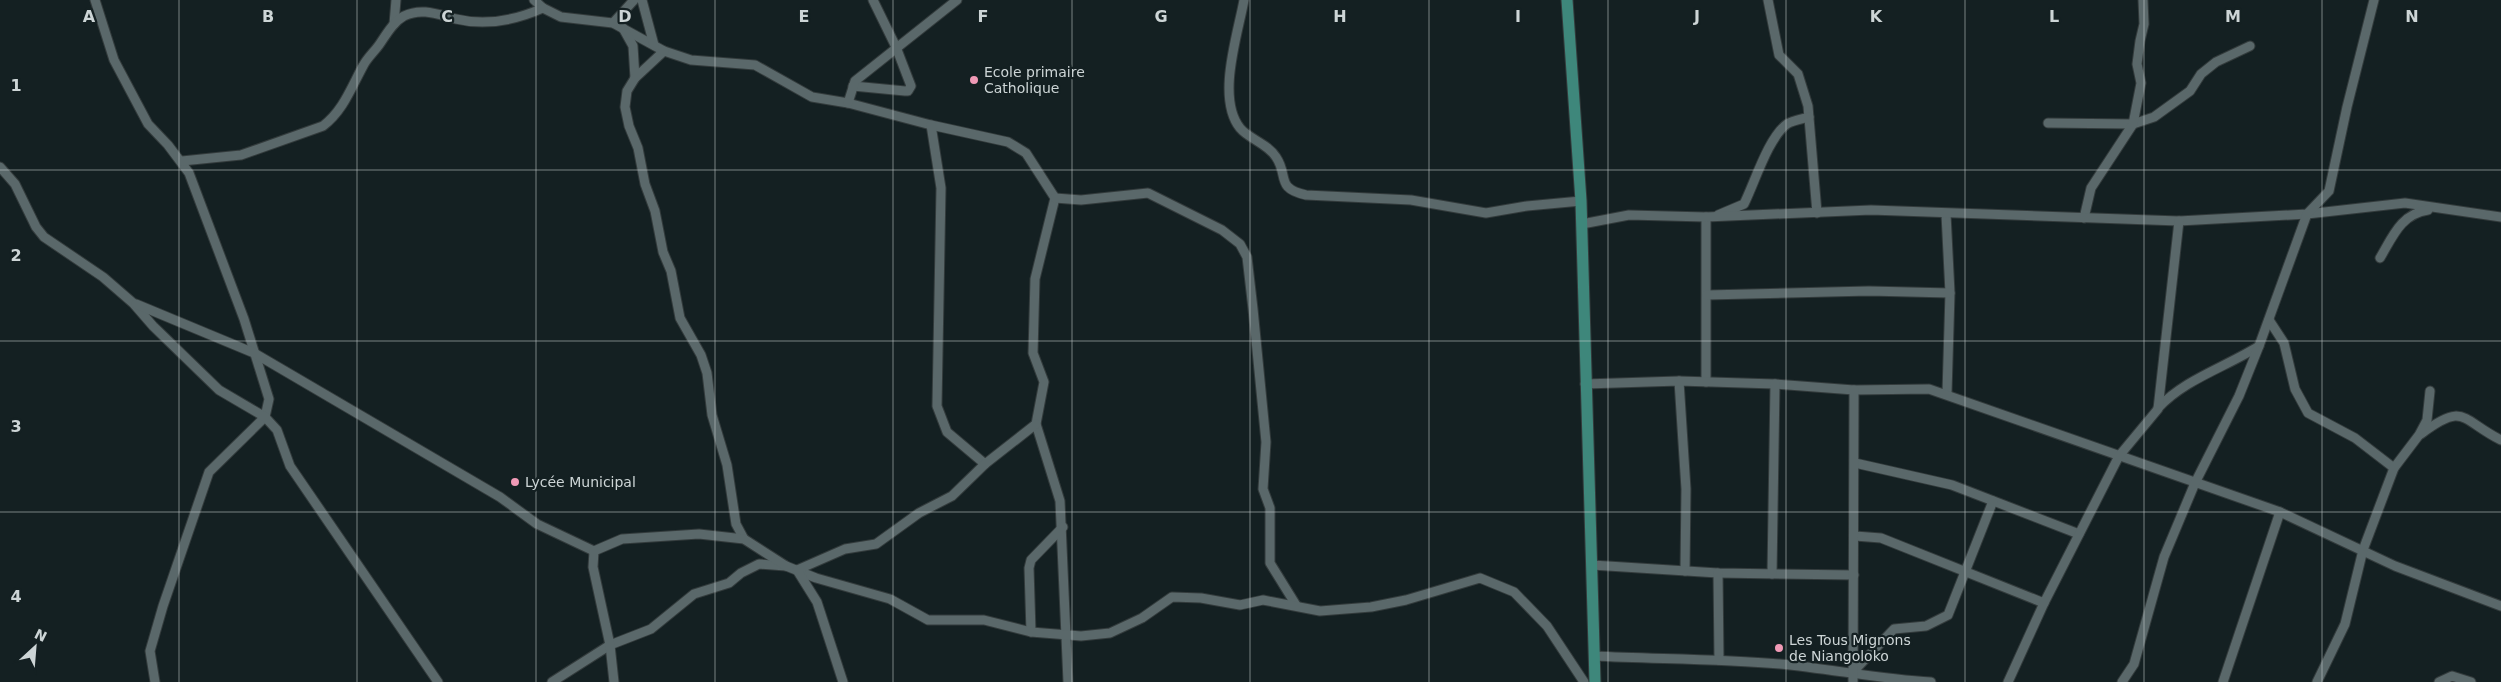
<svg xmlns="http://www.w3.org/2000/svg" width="2501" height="682" font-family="'DejaVu Sans',sans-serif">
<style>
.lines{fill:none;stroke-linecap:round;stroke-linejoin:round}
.minor-casing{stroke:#333b3c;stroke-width:11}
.major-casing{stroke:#333b3c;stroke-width:13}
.minor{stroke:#5a686a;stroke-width:9}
.major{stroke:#3e877b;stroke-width:11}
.grid{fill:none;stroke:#cdd5d6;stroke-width:1;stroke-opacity:0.55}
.poi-dot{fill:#f09ab6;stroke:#142022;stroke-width:2}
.labels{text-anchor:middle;stroke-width:4.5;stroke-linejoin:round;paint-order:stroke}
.poi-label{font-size:14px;fill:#cdd5d6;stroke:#142022;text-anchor:start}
.grid-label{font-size:16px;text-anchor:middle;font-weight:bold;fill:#cdd5d6;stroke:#142022;stroke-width:4.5;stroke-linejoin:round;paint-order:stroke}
</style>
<rect width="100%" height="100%" fill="#142022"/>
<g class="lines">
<g class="minor-casing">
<g id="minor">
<polyline points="95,0 114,60 148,124 168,145 189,173 244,319 269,399 265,417 209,472 163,606 150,651 155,682"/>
<polyline points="534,0 543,8 561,17 613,23 664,51 691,60 755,65 812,97 848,103 931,125 1008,142 1026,153 1055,198 1035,279 1033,353 1044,382 1036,424 1060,501 1068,682"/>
<polyline points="642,0 654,45"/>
<path d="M1244,0C1238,34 1216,98 1240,128C1249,139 1268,144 1276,157C1289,176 1275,188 1306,195L1411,200L1486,213L1527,206L1581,201"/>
<polyline points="1768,0 1779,55 1798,74 1808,106 1817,213"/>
<polyline points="613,23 634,0"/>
<polyline points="394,24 396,0"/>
<polyline points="623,28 633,46 635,78"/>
<polyline points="664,51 635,78 627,91 625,107 629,126 638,148 645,184 655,211 663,252 671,271 680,318 701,355 707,373 712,415 727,465 736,524 744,539"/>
<polyline points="853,86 905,91 908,91 911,86 896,47 873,0"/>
<polyline points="848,103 855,81 957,0"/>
<polyline points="2048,123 2133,124 2154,117 2190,91 2201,74 2216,62 2250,46"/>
<polyline points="931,125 941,188 937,406 947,432 985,464"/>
<path d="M182,161L241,155L323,126C343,111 351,88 363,66C367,58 374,52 379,45C386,35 393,22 404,16C422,7 439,15 456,19C485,26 516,20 543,8"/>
<polyline points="0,167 15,184 36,227 44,237 103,277 133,303 153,326 219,390 265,417 277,430 290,466 438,682"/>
<polyline points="1055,198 1081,200 1148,193 1222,230 1240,244 1247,257 1253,309 1266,442 1263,489 1270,508 1270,563 1296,605"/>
<polyline points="1946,214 1950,293 1947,393"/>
<path d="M1718,215L1744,204C1755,182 1768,138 1787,124C1793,120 1802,119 1809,117"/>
<polyline points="1706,217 1706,382"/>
<polyline points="2084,218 2091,188 2133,124 2141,83 2137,64 2140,41 2144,24 2143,0"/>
<polyline points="1582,224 1629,215 1706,217 1871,210 2179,221 2307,214 2405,203 2501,217"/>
<path d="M2380,258C2393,236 2401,214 2428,210"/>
<polyline points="1707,295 1869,291 1950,293"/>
<polyline points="136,304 254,353 500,497 537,524 594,551"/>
<polyline points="2269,320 2284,343 2295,389 2308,413 2355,438 2394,468"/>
<polyline points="1679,381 1686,489 1685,571"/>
<polyline points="1585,384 1679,381 1775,384 1854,390 1929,389 2280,512 2395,566 2501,606"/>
<path d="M2158,408C2185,379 2226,367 2259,346"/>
<path d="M2421,434C2465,401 2461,420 2501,440"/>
<polyline points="1855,463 1952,485 2079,534"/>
<polyline points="1855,536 1881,538 2044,603"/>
<polyline points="1592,565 1718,573 1854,575"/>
<polyline points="1718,573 1719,660"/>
<polyline points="1772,574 1775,384"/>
<polyline points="1031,632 1029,568 1031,560 1063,527"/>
<path d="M1594,656C1656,659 1718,659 1780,664C1831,669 1881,679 1931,682"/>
<polyline points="1853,672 1894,629 1926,626 1948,615 1993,501"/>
<polyline points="552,682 610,645 651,629 694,594 729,583 741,573 759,564 786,566"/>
<polyline points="614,682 610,645 593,567 594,551 622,539 699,534 744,539 786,566 816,578 890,599 928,620 984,620 1031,632 1081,636 1110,633 1142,618 1172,597 1201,598 1240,605 1263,600 1320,611 1371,607 1406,600 1480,578 1514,592 1547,626 1584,682"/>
<polyline points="843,682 817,602 797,570 845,549 876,544 919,513 952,496 985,464 1036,424"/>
<polyline points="1853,682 1854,390"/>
<polyline points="2008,682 2044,603 2119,456 2158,409 2179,221"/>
<polyline points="2122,682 2134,664 2164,557 2195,483 2239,396 2259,346 2307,214 2329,191 2347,107 2374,0"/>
<polyline points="2223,682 2280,512"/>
<polyline points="2317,682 2345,624 2363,550 2394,468 2419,435 2427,420 2430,391"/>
<polyline points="2439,682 2452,676 2471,682"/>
</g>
</g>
<g class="major-casing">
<polyline id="major" points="1567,0 1581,201 1595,682"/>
</g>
<use href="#minor" class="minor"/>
<use href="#major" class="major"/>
</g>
<path class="grid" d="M179,0V682M357,0V682M536,0V682M715,0V682M893,0V682M1072,0V682M1250,0V682M1429,0V682M1608,0V682M1786,0V682M1965,0V682M2144,0V682M2322,0V682M0,170H2501M0,341H2501M0,512H2501"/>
<g class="poi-dot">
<circle cx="974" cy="80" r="5"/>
<circle cx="515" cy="482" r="5"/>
<circle cx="1779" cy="648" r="5"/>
</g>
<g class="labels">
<g class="poi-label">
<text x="984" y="77">Ecole primaire<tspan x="984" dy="16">Catholique</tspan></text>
<text x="525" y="487">Lycée Municipal</text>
<text x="1789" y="645">Les Tous Mignons<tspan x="1789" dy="16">de Niangoloko</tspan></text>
</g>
</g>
<g class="grid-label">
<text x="89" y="22">A</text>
<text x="268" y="22">B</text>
<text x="447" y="22">C</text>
<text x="625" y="22">D</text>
<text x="804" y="22">E</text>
<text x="983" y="22">F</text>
<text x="1161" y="22">G</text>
<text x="1340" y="22">H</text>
<text x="1518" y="22">I</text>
<text x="1697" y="22">J</text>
<text x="1876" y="22">K</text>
<text x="2054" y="22">L</text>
<text x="2233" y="22">M</text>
<text x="2412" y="22">N</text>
<text x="16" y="91">1</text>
<text x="16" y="261">2</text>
<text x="16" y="432">3</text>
<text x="16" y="602">4</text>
</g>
<g transform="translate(35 647) rotate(26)" stroke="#142022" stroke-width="4" paint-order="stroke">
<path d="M0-4L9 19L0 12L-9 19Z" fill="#cdd5d6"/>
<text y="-8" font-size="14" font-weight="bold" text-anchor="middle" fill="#cdd5d6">N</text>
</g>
</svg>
